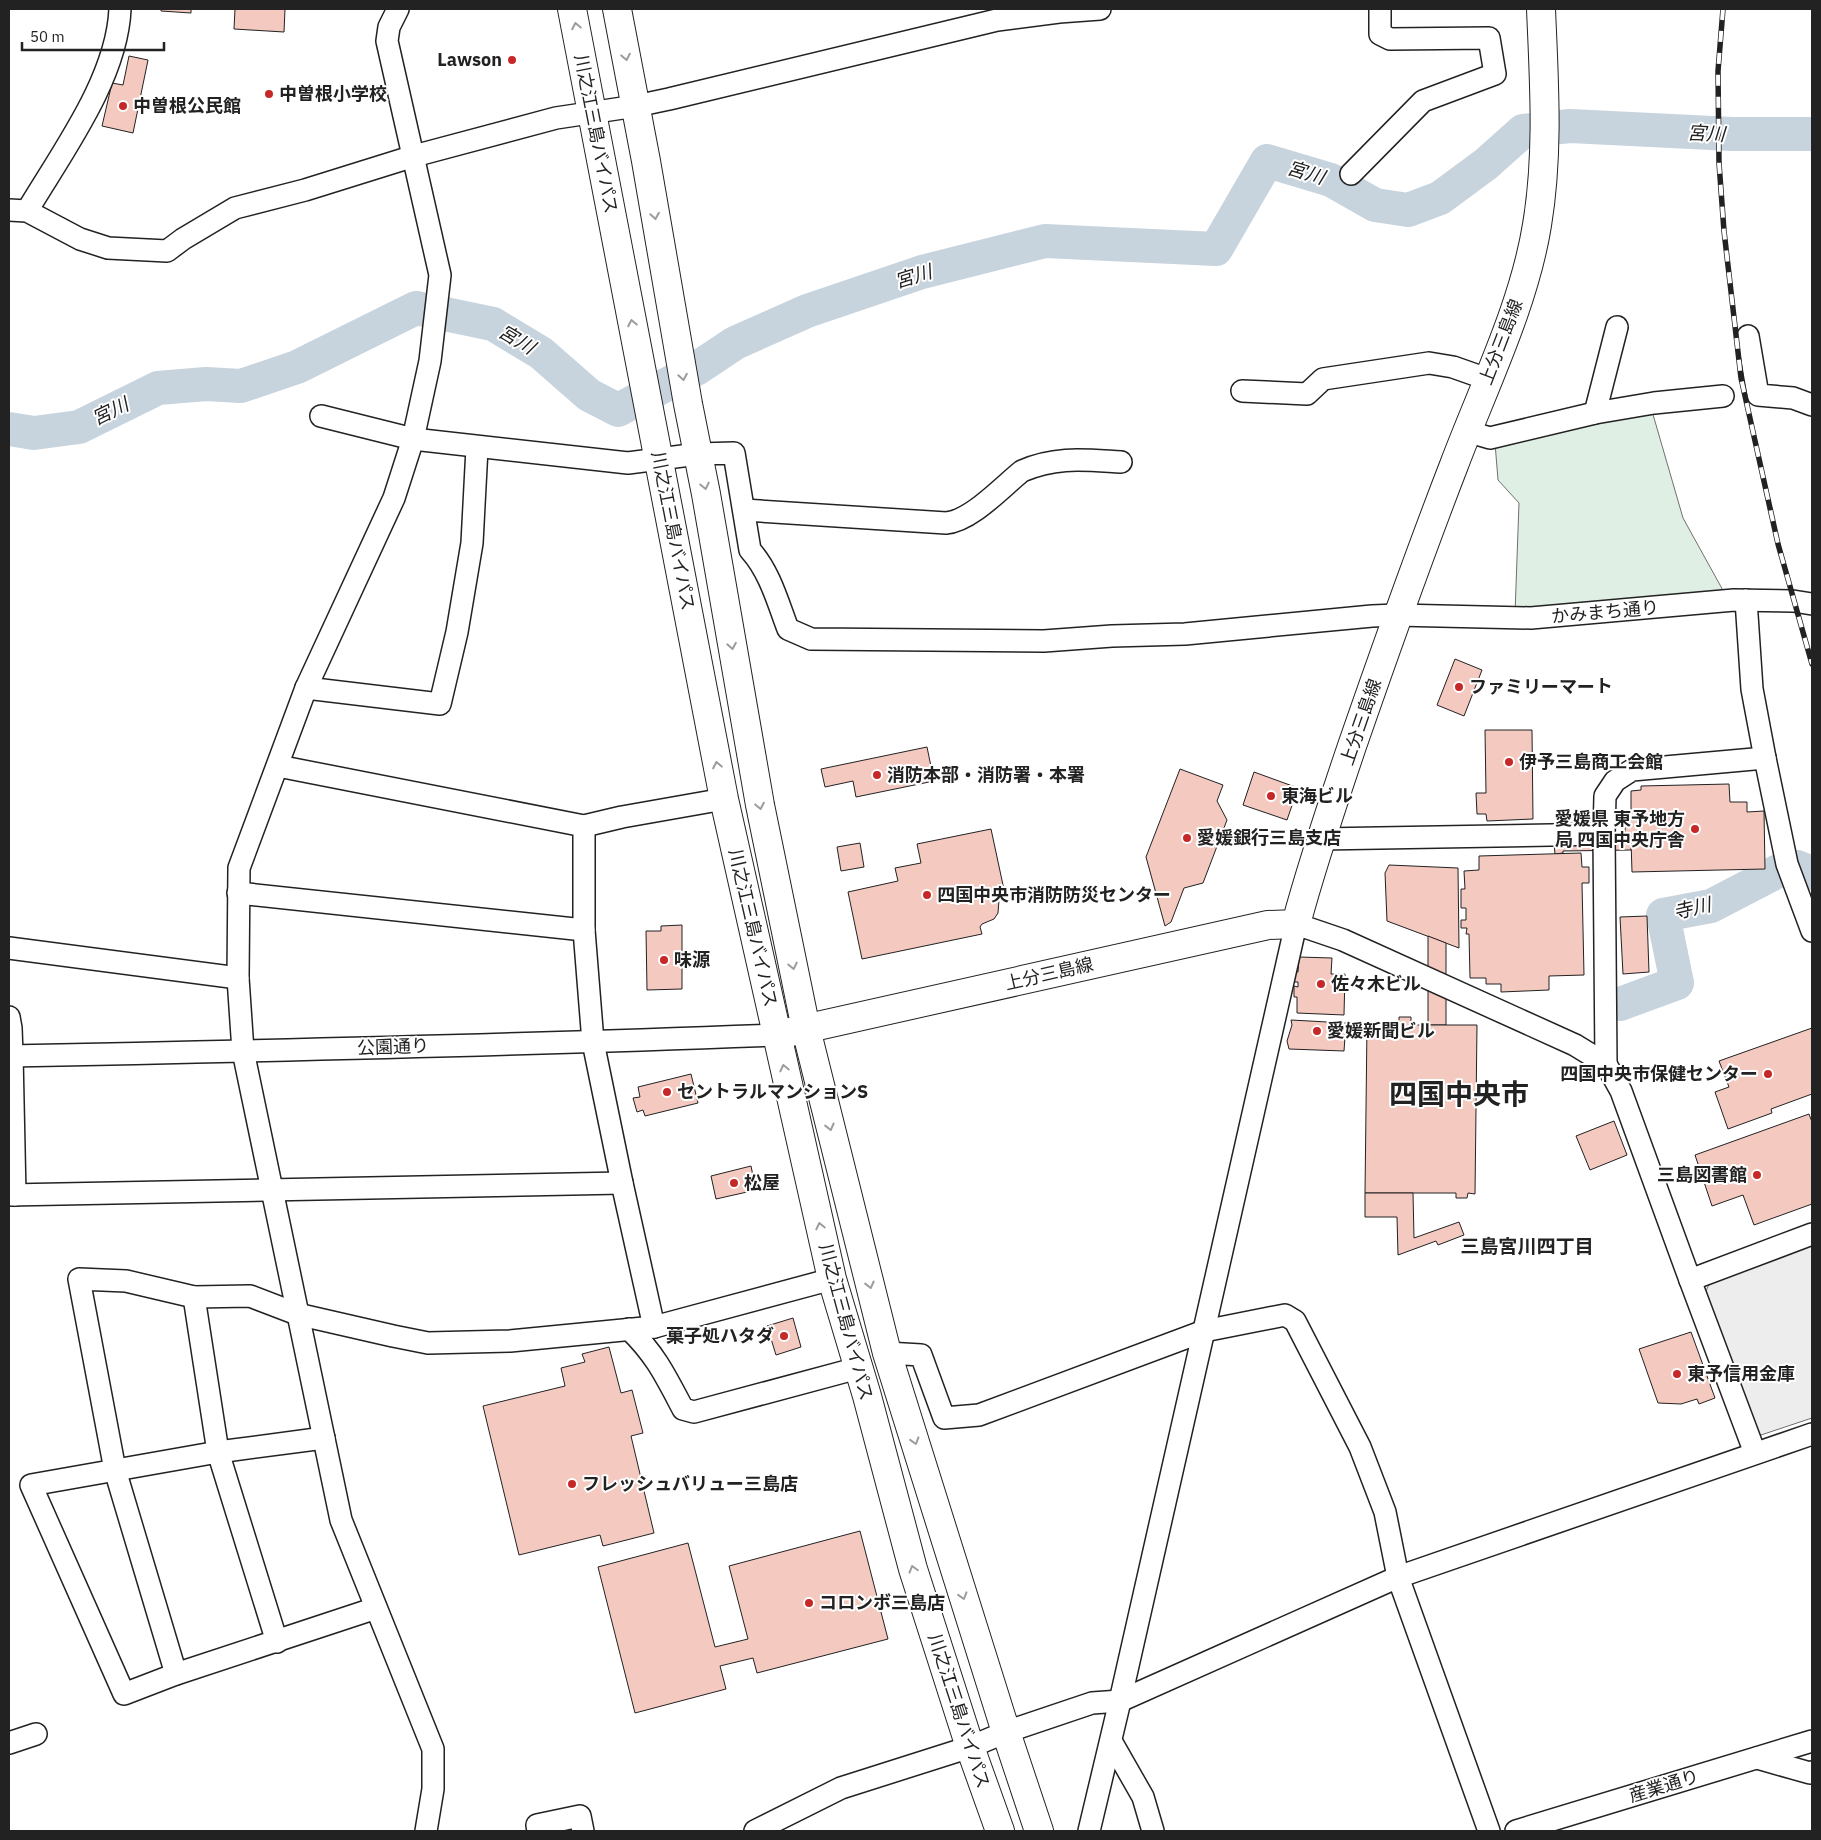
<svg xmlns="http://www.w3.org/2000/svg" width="1821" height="1840" font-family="'IBM Plex Sans','Noto Sans JP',sans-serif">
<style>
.green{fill:#e0efe3;stroke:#6f6f6f}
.parking{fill:#ededed;stroke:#6f6f6f}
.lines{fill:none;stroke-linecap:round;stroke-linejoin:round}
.river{stroke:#c7d3dd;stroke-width:34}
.building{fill:#f3c9c0;stroke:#222}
.minor-casing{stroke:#222;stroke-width:24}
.major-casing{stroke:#222;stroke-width:30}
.highway-casing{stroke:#222;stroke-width:30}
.minor{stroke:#fff;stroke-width:21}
.major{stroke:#fff;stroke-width:28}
.highway{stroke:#fff;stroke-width:28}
.rail-casing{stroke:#222;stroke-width:5.5}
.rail{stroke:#fff;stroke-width:4;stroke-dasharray:11;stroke-linecap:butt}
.oneway{stroke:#9c9c9c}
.poi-dot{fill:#c62828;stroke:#fff;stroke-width:2}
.labels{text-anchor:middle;stroke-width:4;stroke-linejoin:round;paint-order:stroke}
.poi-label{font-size:18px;font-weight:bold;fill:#222;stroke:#fff;text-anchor:start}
.street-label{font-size:18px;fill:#222;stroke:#fff}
.water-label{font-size:19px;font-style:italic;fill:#222;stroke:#fff}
.neighbourhood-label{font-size:19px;font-weight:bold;fill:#222;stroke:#fff}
.town-label{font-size:28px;font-weight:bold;fill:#222;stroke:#fff}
</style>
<rect width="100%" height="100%" fill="#fff"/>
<polygon class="green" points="1652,411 1683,518 1725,594 1515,614 1519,503 1498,480 1495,443"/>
<polygon class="parking" points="1812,1244 1812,1418 1761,1435 1756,1433 1706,1291 1711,1280"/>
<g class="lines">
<g class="river">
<polyline points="9,429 34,433 79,427 158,388 206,384 241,386 297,367 416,308 493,324 541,353 589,395 618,410 696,369 735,343 807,311 922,272 1045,241 1216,249 1267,161 1331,180 1375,205 1408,210 1440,198 1486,164 1523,131 1570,126 1732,134 1812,134"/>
<polyline points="1620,1004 1677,983 1663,915 1711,906 1780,870 1797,867 1812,873"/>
</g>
</g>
<g class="building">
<polygon points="161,9 191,9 191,13 161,11"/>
<polygon points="235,9 285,9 284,32 234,29"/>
<polygon points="129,56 148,60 133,133 102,126 112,83 123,85"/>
<polygon points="1455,659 1482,670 1464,716 1437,705"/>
<polygon points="1485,730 1532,730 1533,819 1487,821 1486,814 1477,814 1476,793 1486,793"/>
<polygon points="927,747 934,781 856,797 853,781 825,787 821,769"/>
<polygon points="1180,769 1223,785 1217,801 1227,820 1203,883 1184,888 1171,922 1165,926 1146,857"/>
<polygon points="1254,772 1298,788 1287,820 1243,805"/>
<polygon points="1729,784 1730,802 1747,802 1747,812 1764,811 1765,869 1632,872 1631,841 1640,841 1640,837 1625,837 1625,820 1642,820 1641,813 1631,813 1631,791 1641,790 1641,786"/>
<polygon points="991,829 1006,899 999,900 998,913 994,919 982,924 980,927 982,934 862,959 848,892 898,881 895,868 921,863 917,844"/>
<polygon points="1631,842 1631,850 1563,851 1563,853 1555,854 1554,844"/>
<polygon points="860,843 864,867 841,871 837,847"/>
<polygon points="1581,853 1582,867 1589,867 1589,883 1582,883 1584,975 1549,976 1549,990 1501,992 1501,984 1486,984 1486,978 1470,978 1469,934 1466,934 1467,928 1461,928 1461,920 1466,920 1466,908 1461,908 1461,889 1465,889 1464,871 1479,870 1479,856"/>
<polygon points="1389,865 1458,868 1459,948 1387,921 1385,873"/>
<polygon points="1647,916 1649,972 1623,974 1620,917"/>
<polygon points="682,925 682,989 647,990 646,931 661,931 661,926"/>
<polygon points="1428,936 1446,943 1446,1025 1428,1025"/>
<polygon points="1299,957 1332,958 1331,974 1345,974 1344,1015 1297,1013 1297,997 1294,997 1294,986 1298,987 1298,982 1294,982 1295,972 1298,972"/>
<polygon points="1399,1017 1411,1017 1411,1025 1477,1025 1475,1194 1468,1193 1467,1198 1456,1198 1456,1193 1365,1193 1367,1024 1399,1024"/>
<polygon points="1291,1020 1346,1023 1344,1051 1289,1049 1287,1041 1292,1025"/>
<polygon points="1812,1028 1812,1094 1771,1109 1772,1113 1728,1129 1715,1092 1729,1087 1719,1061"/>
<polygon points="691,1074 698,1103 645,1116 643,1110 637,1112 633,1098 640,1097 638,1087"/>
<polygon points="1809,1114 1812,1122 1812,1204 1754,1225 1743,1195 1712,1206 1695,1155"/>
<polygon points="1614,1121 1627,1155 1590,1170 1576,1136"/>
<polygon points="751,1166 756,1190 716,1199 711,1176"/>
<polygon points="1365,1193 1413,1193 1414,1238 1459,1222 1464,1235 1438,1245 1436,1241 1398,1255 1397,1217 1365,1217"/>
<polygon points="793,1318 801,1347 776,1355 767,1326"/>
<polygon points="1691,1332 1715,1398 1699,1404 1697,1399 1681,1404 1658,1403 1639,1349"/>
<polygon points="609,1347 621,1393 632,1390 643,1433 631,1436 654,1533 603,1546 600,1535 519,1555 483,1406 565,1386 561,1368 585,1362 582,1354"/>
<polygon points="860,1531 888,1639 757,1673 753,1658 720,1666 726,1689 635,1713 598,1567 688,1543 715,1647 748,1639 729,1566"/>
</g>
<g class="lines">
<g class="minor-casing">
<g id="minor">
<polyline points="398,9 389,27 387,41 440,275 430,361 413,439 394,498 306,688 239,868 238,978 243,1051 341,1520 433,1749 433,1789 426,1831"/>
<polyline points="1351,174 1423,101 1495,74 1489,38 1390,39 1380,34 1380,9"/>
<polyline points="9,210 27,211 80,239 108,248 167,251 183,239 235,208 305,190 414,156 556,118 636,106 669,99 997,20 1059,12 1100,9"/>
<path d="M27,211C62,152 117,79 120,9"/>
<polyline points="1748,336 1758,395 1793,398 1812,405"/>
<polyline points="1242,391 1307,394 1323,379 1429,363 1453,367 1487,379"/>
<polyline points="1595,413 1617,327"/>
<path d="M321,416L413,439L628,463L698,454L734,453L750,550C770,572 778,603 788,629L811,639L1044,641L1112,636L1185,634L1372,616L1397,615L1531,618L1734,600L1793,601L1812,604"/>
<polyline points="1466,431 1490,438 1595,413 1654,403 1723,396"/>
<path d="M744,510L946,523C971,521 1002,487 1022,471C1056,456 1085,460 1121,462"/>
<polyline points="1746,600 1752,689 1765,758 1787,864 1812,931"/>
<polyline points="306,688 440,704 457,632 472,543 477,448"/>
<polyline points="278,766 584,826 622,817 724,799"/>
<polyline points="584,826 584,930 593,1042 622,1183 654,1327"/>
<polyline points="1321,839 1604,834"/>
<polyline points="238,893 584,930"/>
<polyline points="9,948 238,978"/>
<polyline points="9,1017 11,1028 12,1055 15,1195"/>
<path d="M9,1056C265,1051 521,1045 777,1035"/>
<polyline points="1606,1064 1604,834 1605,796 1615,781 1632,770 1765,758"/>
<polyline points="9,1195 622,1183"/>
<polyline points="1690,1280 1812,1234"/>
<polyline points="194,1297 218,1452 277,1642"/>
<path d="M629,1329C656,1355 666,1377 683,1409L694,1412L858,1368"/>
<polyline points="887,1353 921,1355 944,1418 979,1415 1204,1331 1285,1315 1295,1321 1360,1447 1385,1512 1398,1577 1489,1831"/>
<polyline points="324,1438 218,1452 31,1485 124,1694 176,1674 376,1608"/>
<polyline points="176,1674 115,1470 79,1279 126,1281 194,1297 250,1296 297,1314 393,1336 428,1343 510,1341 654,1327 832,1279"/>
<polyline points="1111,1741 1143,1797 1153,1831"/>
<polyline points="9,1743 36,1734"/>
<polyline points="1757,1758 1810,1773 1812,1772"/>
<polyline points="538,1831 537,1825 580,1816 583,1831"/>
<polyline points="755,1831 841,1788 970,1747 1006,1732 1092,1703 1120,1701 1398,1577 1812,1434"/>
<polyline points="1089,1831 1120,1701 1296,924 1343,940 1575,1045 1606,1064 1621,1091 1690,1280 1755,1453"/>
<polyline points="1516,1831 1812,1741"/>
</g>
</g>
<g class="major-casing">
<path id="major" d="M777,1035L1268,925L1296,924C1312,864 1332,805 1352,746C1385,651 1418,558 1454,465C1483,388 1524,306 1537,225C1549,153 1544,81 1541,9"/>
</g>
<g class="highway-casing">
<g id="highway">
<polyline points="572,9 724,799 832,1279 867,1396 913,1569 970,1747 1000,1831"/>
<polyline points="617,9 646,161 688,404 706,494 760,805 806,1029 887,1353 1006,1732 1039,1831"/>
</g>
</g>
<use href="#minor" class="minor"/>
<use href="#major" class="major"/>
<use href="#highway" class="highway"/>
<g class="rail-casing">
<polyline id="rail" points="1723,9 1718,71 1719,163 1724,231 1741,378 1778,544 1812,664"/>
</g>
<use href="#rail" class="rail"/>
</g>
<defs><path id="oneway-chevron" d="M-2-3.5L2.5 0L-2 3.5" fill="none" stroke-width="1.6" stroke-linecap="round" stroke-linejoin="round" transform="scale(1.25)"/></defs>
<g class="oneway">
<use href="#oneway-chevron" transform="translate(576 26) rotate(-101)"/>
<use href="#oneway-chevron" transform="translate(626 57) rotate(79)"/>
<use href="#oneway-chevron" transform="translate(655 216) rotate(81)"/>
<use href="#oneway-chevron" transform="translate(632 323) rotate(-101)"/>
<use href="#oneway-chevron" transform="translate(683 377) rotate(80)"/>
<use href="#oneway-chevron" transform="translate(705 486) rotate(78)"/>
<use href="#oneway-chevron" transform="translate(732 646) rotate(80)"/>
<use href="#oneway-chevron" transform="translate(717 765) rotate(-101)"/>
<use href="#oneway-chevron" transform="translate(760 806) rotate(79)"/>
<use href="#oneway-chevron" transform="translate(793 966) rotate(78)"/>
<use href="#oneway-chevron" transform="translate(784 1068) rotate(-103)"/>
<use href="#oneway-chevron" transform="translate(830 1127) rotate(76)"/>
<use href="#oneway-chevron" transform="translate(820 1226) rotate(-103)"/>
<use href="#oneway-chevron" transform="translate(870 1285) rotate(76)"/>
<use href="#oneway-chevron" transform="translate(915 1441) rotate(73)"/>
<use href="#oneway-chevron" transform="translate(913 1569) rotate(-106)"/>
<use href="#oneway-chevron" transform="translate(963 1596) rotate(73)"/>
</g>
<g class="poi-dot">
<circle cx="512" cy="60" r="5"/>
<circle cx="269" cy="94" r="5"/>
<circle cx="123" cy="106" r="5"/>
<circle cx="1459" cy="687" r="5"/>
<circle cx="1509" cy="762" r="5"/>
<circle cx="877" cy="775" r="5"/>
<circle cx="1271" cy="796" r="5"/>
<circle cx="1695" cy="829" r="5"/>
<circle cx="1187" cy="838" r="5"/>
<circle cx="927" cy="895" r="5"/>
<circle cx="664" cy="960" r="5"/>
<circle cx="1321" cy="984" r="5"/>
<circle cx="1317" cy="1031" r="5"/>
<circle cx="1768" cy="1074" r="5"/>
<circle cx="667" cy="1092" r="5"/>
<circle cx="1757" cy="1175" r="5"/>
<circle cx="734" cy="1183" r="5"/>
<circle cx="784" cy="1336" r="5"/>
<circle cx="1677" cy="1374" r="5"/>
<circle cx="572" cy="1484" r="5"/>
<circle cx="809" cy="1603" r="5"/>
</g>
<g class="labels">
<g class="poi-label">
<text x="502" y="66" text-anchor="end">Lawson</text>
<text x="279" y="100">中曽根小学校</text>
<text x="133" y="112">中曽根公民館</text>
<text x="1469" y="693">ファミリーマート</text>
<text x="1519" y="768">伊予三島商工会館</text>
<text x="887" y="781">消防本部・消防署・本署</text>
<text x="1281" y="802">東海ビル</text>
<text x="1685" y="825" text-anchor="end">愛媛県 東予地方<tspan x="1685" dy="21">局 四国中央庁舎</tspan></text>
<text x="1197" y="844">愛媛銀行三島支店</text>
<text x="937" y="901">四国中央市消防防災センター</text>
<text x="674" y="966">味源</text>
<text x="1331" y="990">佐々木ビル</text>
<text x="1327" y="1037">愛媛新聞ビル</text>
<text x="1758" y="1080" text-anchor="end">四国中央市保健センター</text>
<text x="677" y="1098">セントラルマンションS</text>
<text x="1747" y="1181" text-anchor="end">三島図書館</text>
<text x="744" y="1189">松屋</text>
<text x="774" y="1342" text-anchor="end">菓子処ハタダ</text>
<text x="1687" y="1380">東予信用金庫</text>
<text x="582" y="1490">フレッシュバリュー三島店</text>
<text x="819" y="1609">コロンボ三島店</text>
</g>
<g class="street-label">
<text transform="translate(596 134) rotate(79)" y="6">川之江三島バイパス</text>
<text transform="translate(1501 342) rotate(-69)" y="6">上分三島線</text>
<text transform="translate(673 531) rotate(79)" y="6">川之江三島バイパス</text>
<text transform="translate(1605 612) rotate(-5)" y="6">かみまち通り</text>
<text transform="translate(1361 722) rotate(-71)" y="6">上分三島線</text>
<text transform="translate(753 928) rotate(77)" y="6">川之江三島バイパス</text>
<text transform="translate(1049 974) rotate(-13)" y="6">上分三島線</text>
<text transform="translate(393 1047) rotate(-2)" y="6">公園通り</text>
<text transform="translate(846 1322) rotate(75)" y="6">川之江三島バイパス</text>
<text transform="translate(959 1711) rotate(72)" y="6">川之江三島バイパス</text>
<text transform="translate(1664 1786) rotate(-17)" y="6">産業通り</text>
</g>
<g class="water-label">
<text transform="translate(1706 133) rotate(3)" y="7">宮川</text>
<text transform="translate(1306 172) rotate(17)" y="7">宮川</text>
<text transform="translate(913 276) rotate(-17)" y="7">宮川</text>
<text transform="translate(517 339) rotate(31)" y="7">宮川</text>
<text transform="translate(110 411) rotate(-26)" y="7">宮川</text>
<text transform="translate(1692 908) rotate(-13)" y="7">寺川</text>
</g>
<g class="neighbourhood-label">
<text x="1527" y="1253">三島宮川四丁目</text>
</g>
<g class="town-label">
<text x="1459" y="1104">四国中央市</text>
</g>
</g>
<rect width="1821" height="1840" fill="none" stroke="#222222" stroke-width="20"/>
<path d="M22 42v8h142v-8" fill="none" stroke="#222222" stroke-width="2.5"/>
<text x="30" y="42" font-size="15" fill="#222222" stroke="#ffffff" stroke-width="4" paint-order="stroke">50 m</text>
</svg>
